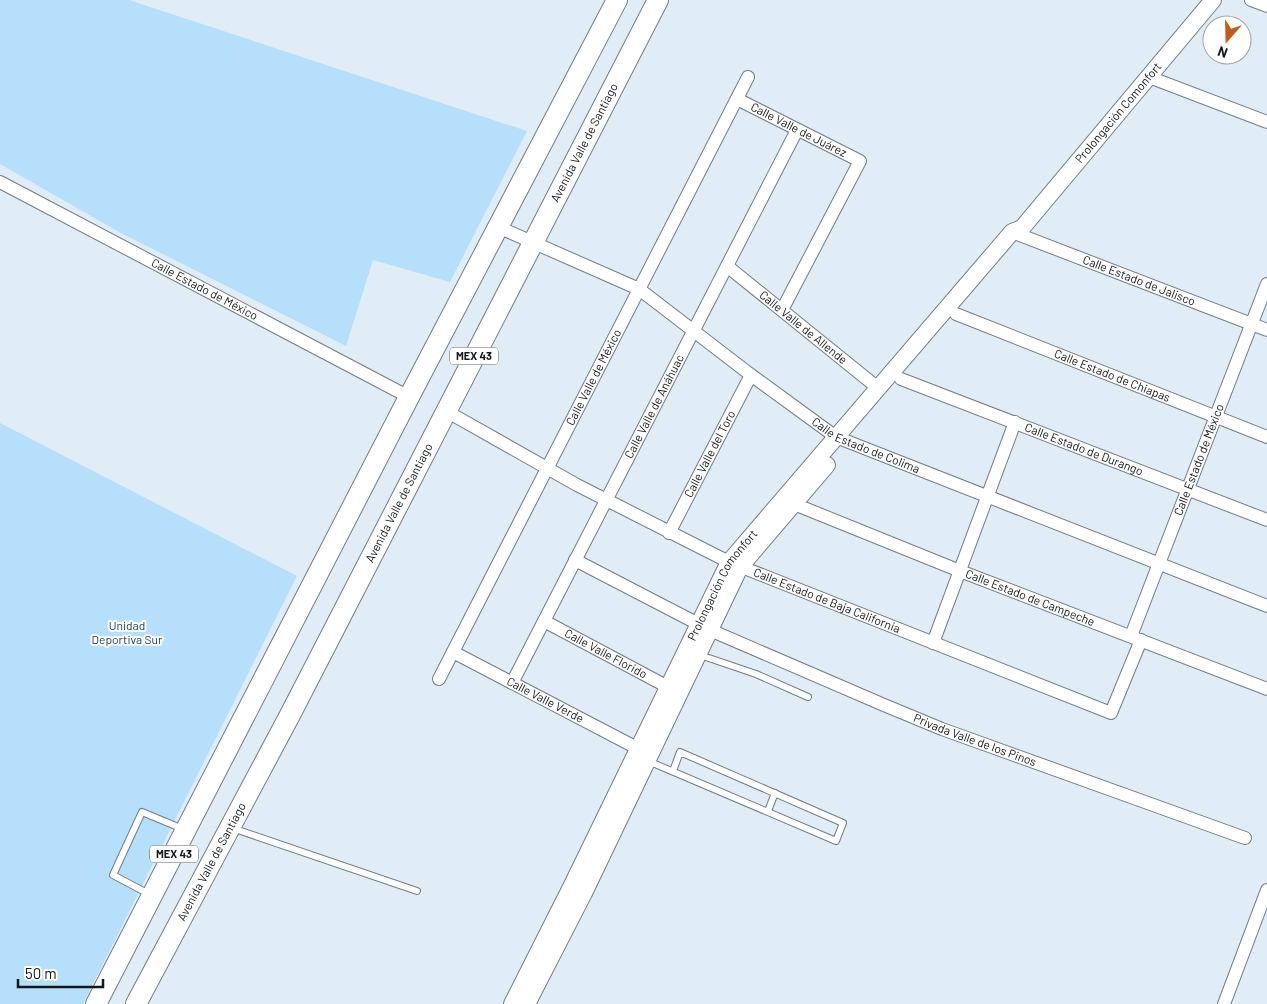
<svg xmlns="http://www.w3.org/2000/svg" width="1267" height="1004" font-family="Barlow,sans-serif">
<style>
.green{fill:#b5dffb}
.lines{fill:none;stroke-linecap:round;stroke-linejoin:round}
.service-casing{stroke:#717d85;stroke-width:8}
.minor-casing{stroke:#717d85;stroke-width:14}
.tertiary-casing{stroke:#717d85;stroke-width:18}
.primary-casing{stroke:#717d85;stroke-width:22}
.service{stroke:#fff;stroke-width:6}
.minor{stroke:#fff;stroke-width:12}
.tertiary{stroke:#fff;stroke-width:16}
.primary{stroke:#fff;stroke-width:20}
.labels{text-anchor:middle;stroke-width:4;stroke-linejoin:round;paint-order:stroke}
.shield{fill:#fff;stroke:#5a5d5f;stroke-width:1}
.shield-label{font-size:11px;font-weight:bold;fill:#13181b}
.street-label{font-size:12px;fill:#13181b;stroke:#fff}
.park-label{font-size:12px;fill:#14415b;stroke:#fff}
</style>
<rect width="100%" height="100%" fill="#e0edf7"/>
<g class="green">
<polygon points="0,0 129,0 527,131 450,282 373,260 346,346 119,232 0,164"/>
<polygon points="0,423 297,576 83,1004 0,1004"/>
</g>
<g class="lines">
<g class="service-casing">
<g id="service">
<polyline points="700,655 756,674 808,697"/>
<polyline points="648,761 836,841 843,823 680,752 673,771"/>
<polyline points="768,811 775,793"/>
<polyline points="232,828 417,891"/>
<polyline points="149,894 113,875 142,812 183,829"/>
</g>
</g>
<g class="minor-casing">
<g id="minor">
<polyline points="1251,0 1267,6"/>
<polyline points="1149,77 1267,122"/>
<path id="s1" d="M737,99L860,161L782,310"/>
<path id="s2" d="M0,182L409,397"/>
<path id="s3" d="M498,227L639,289L751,375L836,437L1267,606"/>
<path id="s4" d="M1012,232L1267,330"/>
<path id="s5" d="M727,266L878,388"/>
<path id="s6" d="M956,314L1267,437"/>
<path id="s7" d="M901,379L1267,520"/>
<path id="s8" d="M446,411L577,485L729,562L1111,713L1141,640"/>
<path id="s9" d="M794,504L960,571L1267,689"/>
<path id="s10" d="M669,533L751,375"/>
<path id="s11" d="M575,560L710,630L884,705L942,729L1245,838"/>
<path id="s12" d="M544,621L668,687"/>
<path id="s13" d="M1131,636L1267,284"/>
<polyline points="933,643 1015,422"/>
<path id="s14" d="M453,652L637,748"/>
<path id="s15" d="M439,679L748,77"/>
<path id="s16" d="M512,683L797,130"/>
<polyline points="1224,1004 1267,890"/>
</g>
</g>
<g class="tertiary-casing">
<g id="tertiary">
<path id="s17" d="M512,1004L572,885L729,562L1012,232L1022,228L1213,0"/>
<polyline points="527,1004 584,893 740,567 827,465"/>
</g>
</g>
<g class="primary-casing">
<g id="primary">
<polyline points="96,1004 409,397 617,0"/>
<path id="s18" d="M136,1004L291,713L658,0"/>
</g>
</g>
<use href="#service" class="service"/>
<use href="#minor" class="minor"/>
<use href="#tertiary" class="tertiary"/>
<use href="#primary" class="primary"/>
</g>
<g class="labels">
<g class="shield">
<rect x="450" y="347.5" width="48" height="17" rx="4"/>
<rect x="150" y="845.5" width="48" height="17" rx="4"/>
</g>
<g class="shield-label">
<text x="474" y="360">MEX 43</text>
<text x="174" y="858">MEX 43</text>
</g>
<g class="street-label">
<text dy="4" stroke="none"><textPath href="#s17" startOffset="1088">Prolongación Comonfort</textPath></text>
<text dy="4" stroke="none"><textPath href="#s1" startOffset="69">Calle Valle de Juárez</textPath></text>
<text dy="4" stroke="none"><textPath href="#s18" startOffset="971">Avenida Valle de Santiago</textPath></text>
<text dy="4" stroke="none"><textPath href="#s4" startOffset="136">Calle Estado de Jalisco</textPath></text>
<text dy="4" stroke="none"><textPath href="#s2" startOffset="231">Calle Estado de México</textPath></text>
<text dy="4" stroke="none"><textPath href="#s5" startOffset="98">Calle Valle de Allende</textPath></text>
<text dy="4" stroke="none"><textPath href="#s6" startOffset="168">Calle Estado de Chiapas</textPath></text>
<text dy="4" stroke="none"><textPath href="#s15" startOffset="339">Calle Valle de México</textPath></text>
<text dy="4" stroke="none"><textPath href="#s16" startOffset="311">Calle Valle de Anáhuac</textPath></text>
<text dy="4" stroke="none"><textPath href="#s3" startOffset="431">Calle Estado de Colima</textPath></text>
<text dy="4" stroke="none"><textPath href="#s7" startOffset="196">Calle Estado de Durango</textPath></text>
<text dy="4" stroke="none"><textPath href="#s10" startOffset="89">Calle Valle del Toro</textPath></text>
<text dy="4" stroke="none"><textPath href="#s13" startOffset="189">Calle Estado de México</textPath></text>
<text dy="4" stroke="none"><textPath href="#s18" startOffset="566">Avenida Valle de Santiago</textPath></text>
<text dy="4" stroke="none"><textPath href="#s17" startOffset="469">Prolongación Comonfort</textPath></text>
<text dy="4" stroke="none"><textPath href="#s9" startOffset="254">Calle Estado de Campeche</textPath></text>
<text dy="4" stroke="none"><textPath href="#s8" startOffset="426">Calle Estado de Baja California</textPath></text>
<text dy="4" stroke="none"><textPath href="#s12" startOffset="70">Calle Valle Florido</textPath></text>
<text dy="4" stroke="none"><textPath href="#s14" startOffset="104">Calle Valle Verde</textPath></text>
<text dy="4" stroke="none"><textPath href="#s11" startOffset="439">Privada Valle de los Pinos</textPath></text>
<text dy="4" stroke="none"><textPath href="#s18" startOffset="161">Avenida Valle de Santiago</textPath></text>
</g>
<g class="park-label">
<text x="127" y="630">Unidad<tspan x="127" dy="14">Deportiva Sur</tspan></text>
</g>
</g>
<g transform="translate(1227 40) rotate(200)"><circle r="24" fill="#ffffff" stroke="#a1a3a4"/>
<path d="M0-4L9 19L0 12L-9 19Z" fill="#be5c1e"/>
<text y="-8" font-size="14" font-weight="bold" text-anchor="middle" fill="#13181b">N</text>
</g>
<path d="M18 979v8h85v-8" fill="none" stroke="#13181b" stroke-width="2.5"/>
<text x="25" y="979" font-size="15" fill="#13181b" stroke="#ffffff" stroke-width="4" paint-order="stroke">50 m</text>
</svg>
